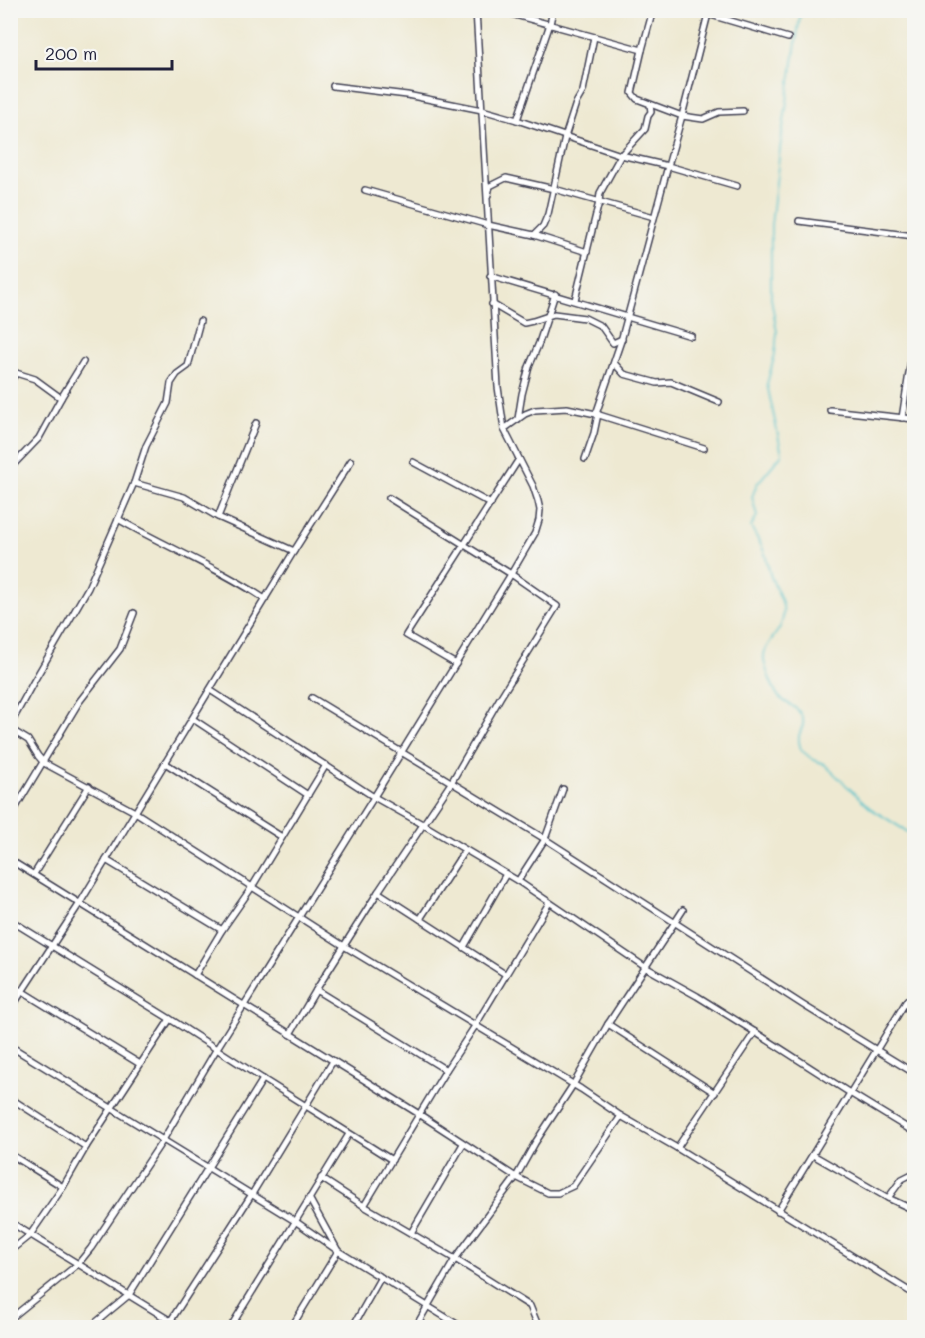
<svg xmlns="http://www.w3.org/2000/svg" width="925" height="1338" font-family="Mali,sans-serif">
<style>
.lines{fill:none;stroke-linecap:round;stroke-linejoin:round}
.stream{stroke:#53c1cb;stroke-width:1.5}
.minor-casing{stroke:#414052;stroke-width:8}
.major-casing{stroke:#414052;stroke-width:10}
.minor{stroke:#fff;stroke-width:5}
.major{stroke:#fff;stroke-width:7}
</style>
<rect width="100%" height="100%" fill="#f6f6f2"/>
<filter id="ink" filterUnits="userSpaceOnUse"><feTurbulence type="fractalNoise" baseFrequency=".0167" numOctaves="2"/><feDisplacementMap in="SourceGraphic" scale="12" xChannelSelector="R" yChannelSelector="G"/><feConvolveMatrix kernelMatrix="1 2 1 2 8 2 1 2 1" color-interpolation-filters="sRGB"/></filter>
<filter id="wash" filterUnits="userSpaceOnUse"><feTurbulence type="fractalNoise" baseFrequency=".008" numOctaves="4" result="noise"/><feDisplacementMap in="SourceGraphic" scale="24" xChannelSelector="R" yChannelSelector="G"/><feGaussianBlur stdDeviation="1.35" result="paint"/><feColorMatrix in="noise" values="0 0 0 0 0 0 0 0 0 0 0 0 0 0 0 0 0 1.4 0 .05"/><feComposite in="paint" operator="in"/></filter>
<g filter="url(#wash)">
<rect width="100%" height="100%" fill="#eee9d2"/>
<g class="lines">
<path class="stream" d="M801,10L781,141L771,225V298L777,332L775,354L767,384L782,454L757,484L752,497L757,516L751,527C755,535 761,543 764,552C767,559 768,567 770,574C776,593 790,605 780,627C775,637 762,648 764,660C765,667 774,693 780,698C788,705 799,706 803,719C805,726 800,730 799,736C798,740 800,746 801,750L812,759L824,764L870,808L914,836"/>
</g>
</g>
<g filter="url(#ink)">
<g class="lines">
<g class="minor-casing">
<g id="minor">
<polyline points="497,10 642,50"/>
<polyline points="653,10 642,50 632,93 637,99 682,116 703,119 719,112 743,111"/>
<polyline points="694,10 788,38"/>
<polyline points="333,86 407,95 482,110 517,120 621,155 668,166 737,186"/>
<polyline points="517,120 550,24 553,10"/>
<polyline points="365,190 488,225 534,235 587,252"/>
<polyline points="488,195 490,186 506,178 554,189 654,217"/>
<polyline points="799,221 914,236"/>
<polyline points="534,235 543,226 548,214 565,137 576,103 583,91 594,37"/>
<polyline points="490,276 691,336"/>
<polyline points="575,300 599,202 600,193 621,155 645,129 648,116 651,112 650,105"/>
<polyline points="492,304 524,323 533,321 554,314 585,318 601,326 613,343 622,339"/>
<polyline points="614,363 624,374 657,383 671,382 719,402"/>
<polyline points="10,368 16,373 35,379 61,398"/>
<polyline points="10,382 16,373"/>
<polyline points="830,410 914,419"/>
<polyline points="596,414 621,341 668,166 682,116 709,10"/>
<polyline points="902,418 914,341"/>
<polyline points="518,419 522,394 529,367 539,343 555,294"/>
<polyline points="504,429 525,414 535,410 567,408 596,414 704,448"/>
<polyline points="585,459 594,433 598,414"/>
<polyline points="413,462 491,504"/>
<polyline points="10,474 14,464 39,438 61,398 83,362"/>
<polyline points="134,483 184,497 218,517 294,551"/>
<polyline points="218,517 256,423"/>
<path d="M118,519C166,547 219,568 265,599"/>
<polyline points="456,664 406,635 519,459"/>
<polyline points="210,690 374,797 424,825 518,881 645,967 697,996 755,1032 850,1093 914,1132"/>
<polyline points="312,698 545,839 803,1005 914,1073"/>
<polyline points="193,719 308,795"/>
<polyline points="10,725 34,681 88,588 134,483 146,446 168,403 171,383 177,374 188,366 200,321"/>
<polyline points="10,729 28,740 38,756 44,763 135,812 344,946 581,1089 621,1116 677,1148 914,1294"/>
<polyline points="165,763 282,837"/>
<polyline points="10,817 79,702 120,649 134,613"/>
<polyline points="10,860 419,1114 516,1177 548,1193 558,1193 573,1186 621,1116"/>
<polyline points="106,860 222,930"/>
<polyline points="34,874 89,786"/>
<polyline points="518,881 545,839 563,789"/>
<polyline points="378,892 505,974"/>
<polyline points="420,919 465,850"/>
<polyline points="10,920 170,1019 263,1079 392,1160"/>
<polyline points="464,947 506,874"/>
<polyline points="195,975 222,930 252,887 326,765"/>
<polyline points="10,984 140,1064"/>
<polyline points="316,990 446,1070"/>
<polyline points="10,1010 80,903 294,551 351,461"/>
<polyline points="608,1024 715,1093"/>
<polyline points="290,1034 316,990 378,892 451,783 500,698 557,606 511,574 389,498"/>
<polyline points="10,1046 295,1221 338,1251 463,1328"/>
<polyline points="10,1098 86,1147"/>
<polyline points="677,1148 755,1032"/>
<polyline points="10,1154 63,1187"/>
<polyline points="813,1155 888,1198 914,1210"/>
<polyline points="321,1178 364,1206 455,1259 530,1306 539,1328"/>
<polyline points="888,1198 902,1179 914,1173"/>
<polyline points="364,1206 446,1070 475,1026 549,903"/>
<polyline points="778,1211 907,1000"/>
<polyline points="10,1222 182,1328"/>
<polyline points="411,1233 463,1144"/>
<polyline points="10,1251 30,1235 63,1187 86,1147 170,1019"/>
<polyline points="10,1319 78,1264 91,1248 163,1140 216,1050 374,797 511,574 535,533 539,520 540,510 538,501 533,486 504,429 498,387 476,10"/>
<polyline points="89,1328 129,1295 263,1079"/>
<polyline points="166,1328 252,1194 333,1061"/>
<polyline points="230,1328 349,1134"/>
<polyline points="291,1328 338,1251 309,1198"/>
<polyline points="352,1328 381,1277"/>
<polyline points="415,1328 455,1259 516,1177 535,1143 573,1085 608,1024 683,910"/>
</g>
</g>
<g class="major-casing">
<polyline id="major" points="911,1328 914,1322"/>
</g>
<use href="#minor" class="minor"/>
<use href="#major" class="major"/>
</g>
</g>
<rect width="925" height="1338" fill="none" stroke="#f6f6f2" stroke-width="36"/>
<path d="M36 60v9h136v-9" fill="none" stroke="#22223b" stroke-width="3"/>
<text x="45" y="60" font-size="18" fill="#22223b" stroke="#f6f6f2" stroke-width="4.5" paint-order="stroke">200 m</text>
</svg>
